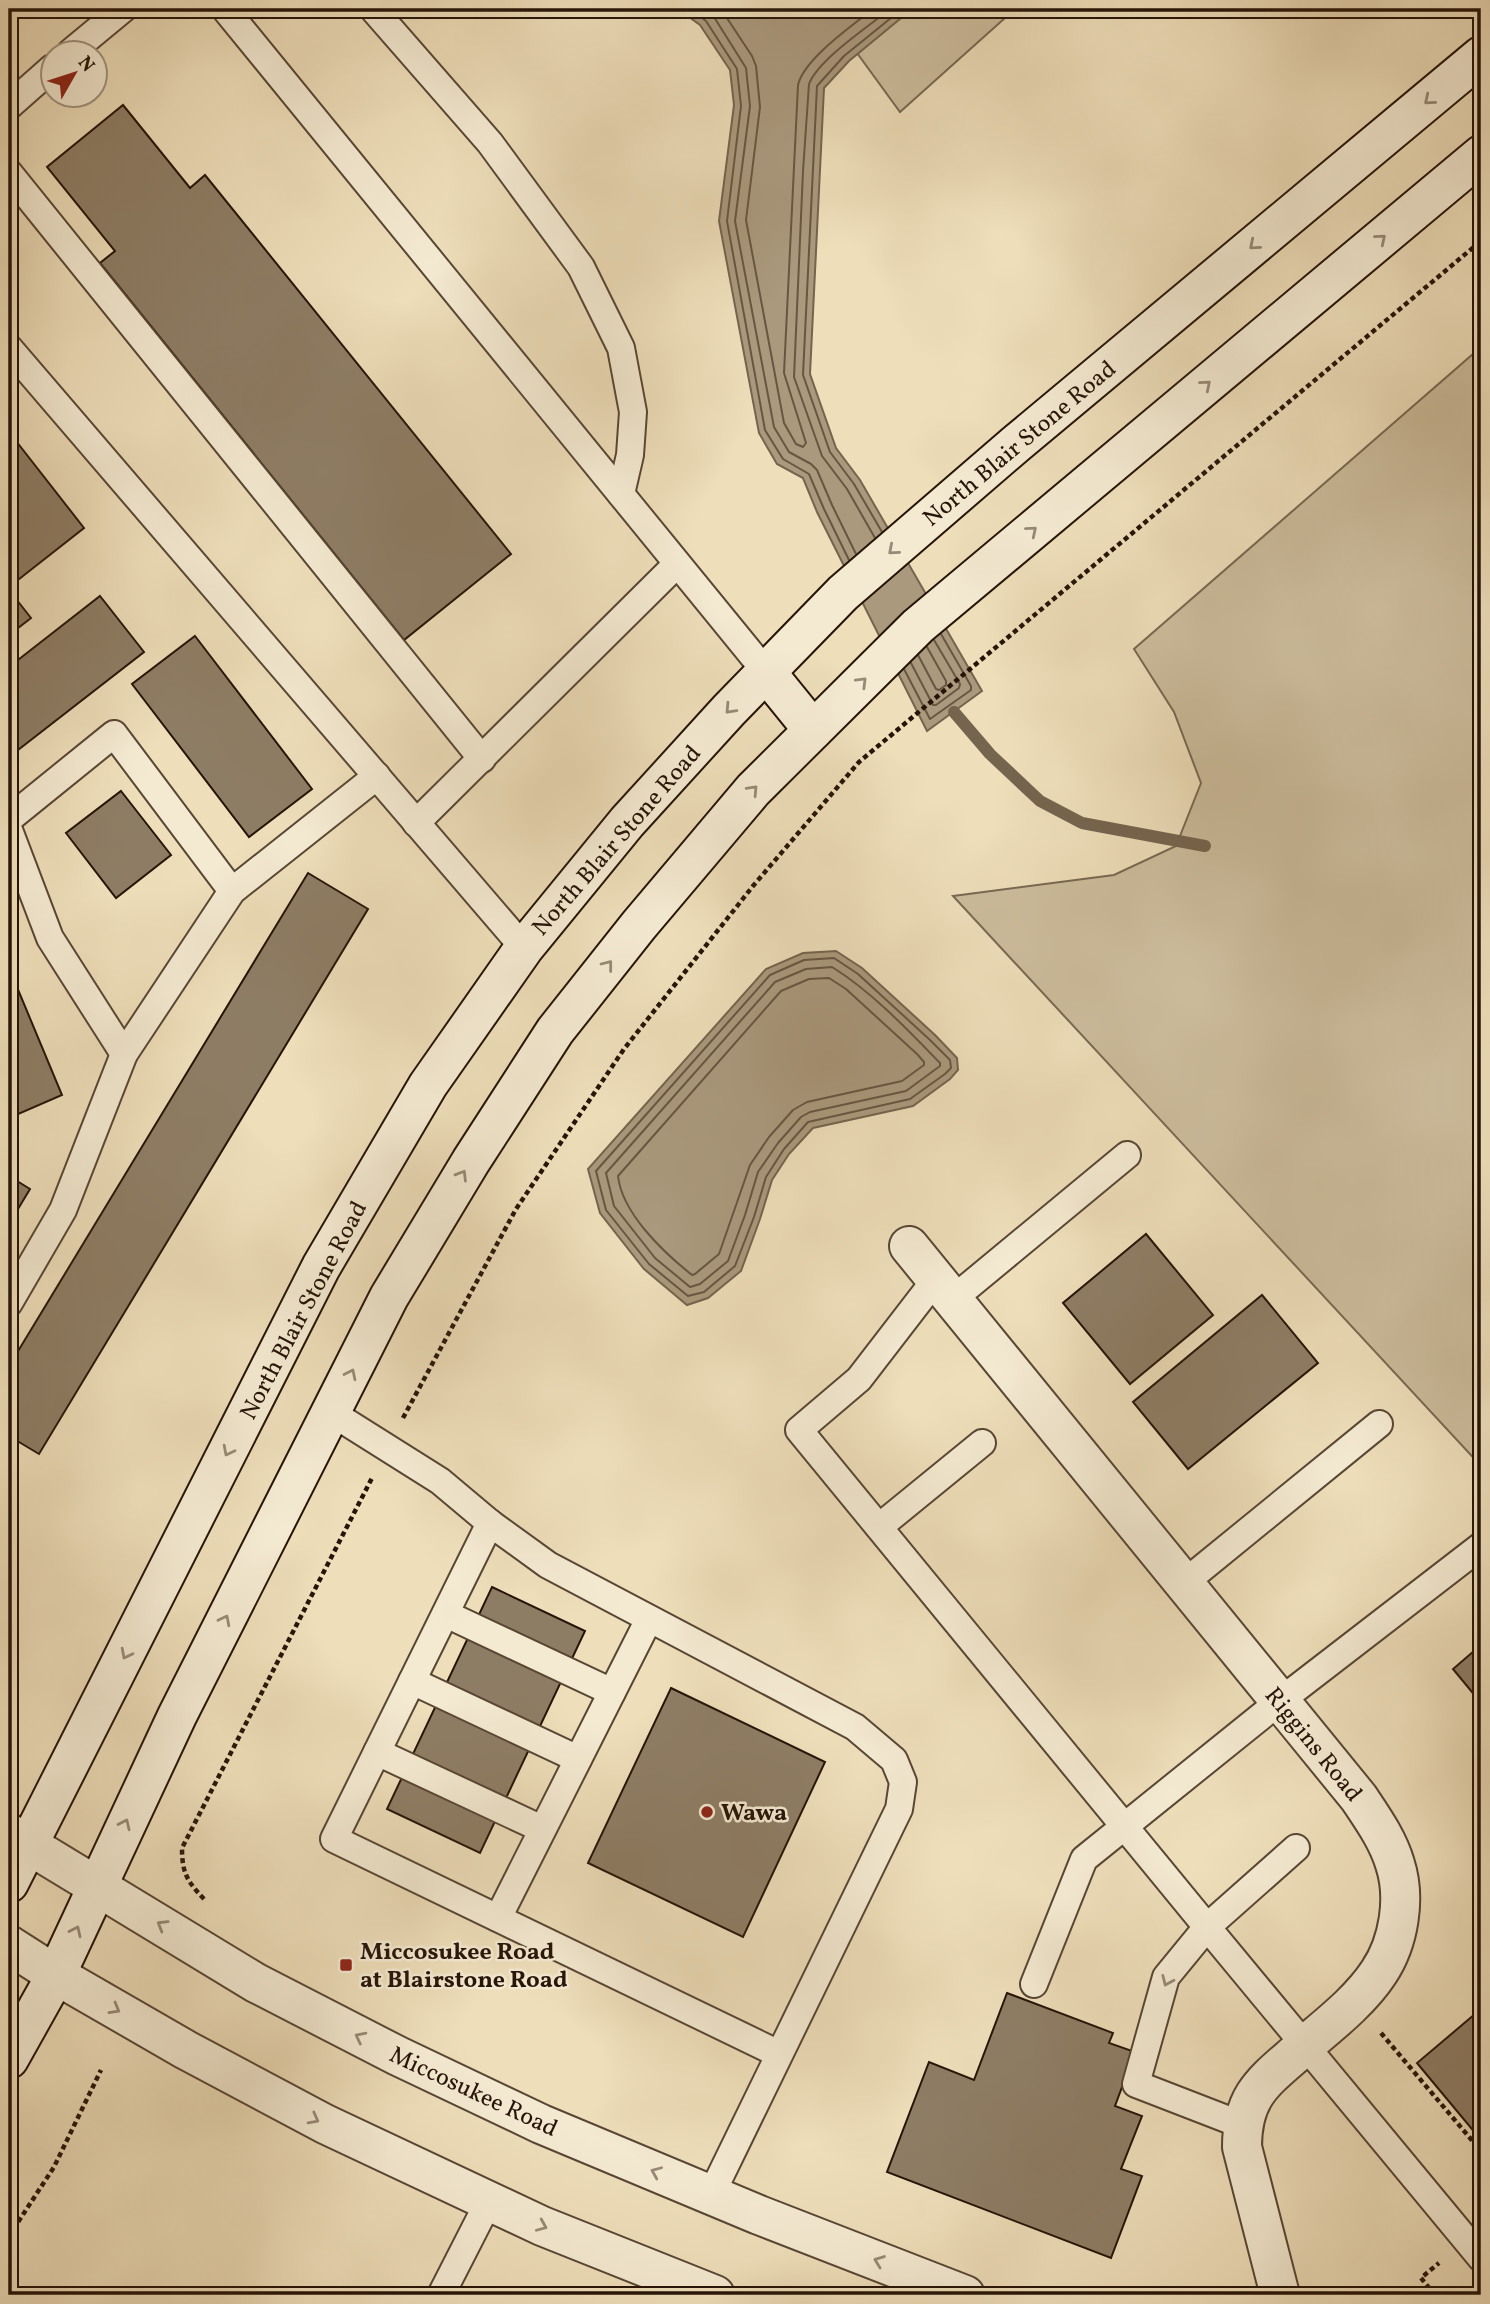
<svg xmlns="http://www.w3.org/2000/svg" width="1490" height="2304" font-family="Vollkorn,serif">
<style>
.green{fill:#ccbc9c;stroke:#796852;stroke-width:2}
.water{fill:#aa997d;stroke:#75644e;stroke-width:2}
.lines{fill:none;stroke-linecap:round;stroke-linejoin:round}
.shore{stroke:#685642;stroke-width:2}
.stream{stroke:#75644e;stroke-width:12}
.building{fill:#8e7d65;stroke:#261408;stroke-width:2}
.service-casing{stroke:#584634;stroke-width:30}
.minor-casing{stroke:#584634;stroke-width:42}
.tertiary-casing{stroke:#584634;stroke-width:42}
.secondary-casing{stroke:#261408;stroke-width:42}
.path{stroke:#261408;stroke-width:4.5;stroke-dasharray:5 3.5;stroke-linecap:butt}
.service{stroke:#f4ead2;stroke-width:26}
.minor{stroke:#f4ead2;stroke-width:38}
.tertiary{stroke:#f4ead2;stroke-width:38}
.secondary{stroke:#f4ead2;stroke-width:38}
.oneway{stroke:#978a77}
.poi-dot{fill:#8f2418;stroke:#f4ead2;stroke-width:2.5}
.labels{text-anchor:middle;stroke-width:5;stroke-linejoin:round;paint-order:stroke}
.street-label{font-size:24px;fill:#261408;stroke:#f4ead2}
.poi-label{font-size:24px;font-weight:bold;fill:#261408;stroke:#f4ead2;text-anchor:start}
</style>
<rect width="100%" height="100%" fill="#eedeba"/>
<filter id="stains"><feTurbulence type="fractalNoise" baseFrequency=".00286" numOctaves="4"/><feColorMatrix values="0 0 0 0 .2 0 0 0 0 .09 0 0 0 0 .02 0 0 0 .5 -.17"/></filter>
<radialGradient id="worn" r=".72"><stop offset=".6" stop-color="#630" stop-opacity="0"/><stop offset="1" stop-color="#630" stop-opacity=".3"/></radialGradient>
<g class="green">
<polygon points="825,9 1015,9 900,112"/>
<polygon points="1481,347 1481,1466 953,896 1114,875 1176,846 1201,783 1174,712 1134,649"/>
</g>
<g class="water">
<polygon points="678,9 912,9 849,61 824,88 810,374 836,448 860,480 982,691 927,731 817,512 803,478 777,464 759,433 719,221 734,105 730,70 700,25"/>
<polygon points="836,951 862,968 935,1035 957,1058 958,1070 950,1079 913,1106 813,1128 789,1154 772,1180 760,1219 741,1271 708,1298 687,1305 644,1269 600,1213 588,1169 766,969 803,953"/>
</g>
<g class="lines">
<g class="shore">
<polyline points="690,9 706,21 737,69 741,106 727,221 765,430 783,459 809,474 824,509 849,560"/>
<polyline points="705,9 714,17 746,68 750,106 735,221 774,427 789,452 811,464 817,470 832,505 856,554"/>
<path d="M721,9L752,56L756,66L760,107L746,220L784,423L796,444L803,447L806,443L784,373L798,85C804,59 852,26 873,9"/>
<polyline points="882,532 854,484 830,452 803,375 817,86 844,56 902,9"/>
<path d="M875,538L847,489L822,456L794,377L803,171L809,84C819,59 868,27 890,9"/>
<polyline points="918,655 936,689 939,690 946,685 946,681 927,647"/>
<polyline points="911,663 933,705 936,705 959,688 960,684 934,640"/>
<polyline points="904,669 930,719 971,690 971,686 941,634"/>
<polygon points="834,958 858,974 930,1040 950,1060 951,1068 945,1074 910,1099 808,1122 784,1149 766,1177 754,1217 735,1266 704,1292 688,1296 649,1264 606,1210 596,1171 770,975 804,960"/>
<path d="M832,967C871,991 908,1030 940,1063V1066L906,1091L810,1112L801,1117L778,1143L758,1172L745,1215L728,1261L700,1284L690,1287L655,1258L614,1206L606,1173L775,982L806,969Z"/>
<path d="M829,978L846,989L917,1054L924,1062V1065L902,1081L807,1102L793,1110L769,1137L750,1165L719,1254L695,1274L692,1275C663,1252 622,1213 618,1176L781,991L809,979Z"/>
</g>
<polyline class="stream" points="954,712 990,754 1040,801 1082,823 1205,846"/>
</g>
<g class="building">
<polygon points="123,105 190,188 205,175 511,554 404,640 100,263 115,251 47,167"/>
<polygon points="9,432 84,528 9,587"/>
<polygon points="9,590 31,618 9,635"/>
<polygon points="100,596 144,652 9,757 9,667"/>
<polygon points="195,636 312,789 249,837 132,684"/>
<polygon points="121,791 171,855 116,898 66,833"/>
<polygon points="308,873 368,909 39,1454 9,1436 9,1366"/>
<polygon points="9,968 62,1095 9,1118"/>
<polygon points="9,1176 30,1189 9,1224"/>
<polygon points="1146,1234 1213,1315 1130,1384 1063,1303"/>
<polygon points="1262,1295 1318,1363 1188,1469 1133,1402"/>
<polygon points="492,1587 585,1631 480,1853 387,1809"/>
<polygon points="1481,1645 1481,1703 1453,1669"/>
<polygon points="671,1688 825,1762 743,1937 588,1863"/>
<polygon points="1007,1993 1113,2033 1109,2043 1135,2052 1115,2106 1142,2116 1121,2169 1142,2176 1111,2258 887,2172 929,2062 974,2080"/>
<polygon points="1481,2009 1481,2140 1417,2063"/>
</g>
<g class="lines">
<g class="service-casing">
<g id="service">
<polyline points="225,9 766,672"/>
<polyline points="373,9 490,143 581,267 621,348 633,412 630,455 621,494"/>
<polyline points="71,52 123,9"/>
<polyline points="9,106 52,68"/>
<polyline points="9,173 482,759"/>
<polyline points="9,348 524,948"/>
<polyline points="9,819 114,734 232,891"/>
<polyline points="416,823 677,564"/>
<polyline points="9,830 50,938 124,1054"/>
<polyline points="936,1279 859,1379 799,1430 1207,1927 1481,2258"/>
<polyline points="953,1299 1127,1155"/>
<polyline points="9,1303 63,1210 124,1054 232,891 377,776"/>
<polyline points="332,1413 440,1481 490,1523 548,1565 855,1727 894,1760 903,1782 899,1809 711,2195"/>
<polyline points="490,1523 334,1839 779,2054"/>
<polyline points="879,1527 982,1443"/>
<polyline points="1184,1583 1379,1424"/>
<polyline points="446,1614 612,1692"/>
<polyline points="412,1681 578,1759"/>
<polyline points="377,1752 542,1829"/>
<polyline points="498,1918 649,1619"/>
<polyline points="1034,1984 1084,1859 1280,1701 1481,1546"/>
<polyline points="1242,2125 1136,2084 1166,1977 1207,1927 1296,1848"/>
<polyline points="441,2295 489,2201"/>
</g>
</g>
<g class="minor-casing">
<path id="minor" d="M909,1246L1359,1798C1373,1819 1388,1840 1395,1864C1406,1898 1399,1942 1379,1972C1360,2001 1330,2024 1303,2047C1266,2080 1242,2093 1242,2147L1280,2295"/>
</g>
<g class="tertiary-casing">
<g id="tertiary">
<polyline points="9,1833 256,1983 398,2056 541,2124 759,2215 965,2295"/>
<polyline points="9,1945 56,1975 186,2050 325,2124 542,2226 715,2295"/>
</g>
</g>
<g class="secondary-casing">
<g id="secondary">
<polyline points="766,672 813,730"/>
<polyline points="9,1883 321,1267 428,1085 524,948 627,822 729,710 843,593 1017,443 1481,56"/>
<polyline points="9,2059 56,1975 177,1716 389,1297 471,1161 555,1031 639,925 753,790 918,626 1481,155"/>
</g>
</g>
<g class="path">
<polyline points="403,1418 516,1209 624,1049 753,886 859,762 1481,241"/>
<path d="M204,1899C187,1881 182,1873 182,1848L372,1478"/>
<polyline points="1381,2033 1481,2151"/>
<polyline points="9,2236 54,2167 101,2070"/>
<polyline points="1435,2295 1421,2278 1439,2263"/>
</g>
<use href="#service" class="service"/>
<use href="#minor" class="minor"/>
<use href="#tertiary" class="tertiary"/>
<use href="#secondary" class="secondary"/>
</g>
<defs><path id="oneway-chevron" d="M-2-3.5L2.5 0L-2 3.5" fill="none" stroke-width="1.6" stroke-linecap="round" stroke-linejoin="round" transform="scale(1.75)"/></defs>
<g class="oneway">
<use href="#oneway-chevron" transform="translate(1429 100) rotate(140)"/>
<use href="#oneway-chevron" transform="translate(1381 239) rotate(-40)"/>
<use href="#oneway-chevron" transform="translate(1254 245) rotate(140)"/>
<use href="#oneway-chevron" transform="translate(1206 385) rotate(-40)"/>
<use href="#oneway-chevron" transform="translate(1032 531) rotate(-40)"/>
<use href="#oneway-chevron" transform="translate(893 550) rotate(139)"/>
<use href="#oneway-chevron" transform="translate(862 682) rotate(-45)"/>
<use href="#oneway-chevron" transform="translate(730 709) rotate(133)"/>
<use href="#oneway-chevron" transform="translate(753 790) rotate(-47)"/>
<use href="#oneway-chevron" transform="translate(608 965) rotate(-52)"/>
<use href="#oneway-chevron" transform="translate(462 1175) rotate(-59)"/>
<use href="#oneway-chevron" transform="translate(351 1374) rotate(-64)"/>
<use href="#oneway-chevron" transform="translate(228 1451) rotate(117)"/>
<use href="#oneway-chevron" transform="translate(225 1620) rotate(-63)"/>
<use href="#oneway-chevron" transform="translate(126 1654) rotate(117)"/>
<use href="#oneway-chevron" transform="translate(125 1824) rotate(-65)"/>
<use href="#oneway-chevron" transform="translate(162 1925) rotate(-149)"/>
<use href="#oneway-chevron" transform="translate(76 1931) rotate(-65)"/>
<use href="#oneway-chevron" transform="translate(1167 1981) rotate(114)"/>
<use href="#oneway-chevron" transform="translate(115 2009) rotate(30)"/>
<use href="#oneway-chevron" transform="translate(360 2037) rotate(-153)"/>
<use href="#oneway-chevron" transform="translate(314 2119) rotate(28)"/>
<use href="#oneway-chevron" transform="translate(656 2172) rotate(-157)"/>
<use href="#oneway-chevron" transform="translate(542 2226) rotate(23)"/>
<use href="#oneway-chevron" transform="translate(879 2261) rotate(-159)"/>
</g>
<g class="poi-dot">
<circle cx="707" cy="1812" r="7"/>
<rect x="339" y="1958" width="14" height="14" rx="3.5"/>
</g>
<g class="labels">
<g class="street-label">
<text transform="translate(1019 443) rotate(-40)" y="8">North Blair Stone Road</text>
<text transform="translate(616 840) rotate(-49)" y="8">North Blair Stone Road</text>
<text transform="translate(303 1310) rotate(-62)" y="8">North Blair Stone Road</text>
<text transform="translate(1314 1744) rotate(51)" y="8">Riggins Road</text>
<text transform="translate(474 2091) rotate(25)" y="8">Miccosukee Road</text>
</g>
<g class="poi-label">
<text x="721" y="1820">Wawa</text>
<text x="360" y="1959">Miccosukee Road<tspan x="360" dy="28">at Blairstone Road</tspan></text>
</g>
</g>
<rect width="1490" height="2304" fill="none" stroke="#eedeba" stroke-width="35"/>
<rect x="10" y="10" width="1469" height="2283" fill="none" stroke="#261408" stroke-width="3.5"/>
<rect x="18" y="18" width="1455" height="2269" fill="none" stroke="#261408" stroke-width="2"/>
<g transform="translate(74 74) rotate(51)"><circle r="33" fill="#f4ead2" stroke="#a29481" stroke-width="2"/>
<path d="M0-5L12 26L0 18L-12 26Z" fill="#8f2418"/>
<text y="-10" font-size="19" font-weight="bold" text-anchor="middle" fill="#261408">N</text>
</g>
<rect width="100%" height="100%" filter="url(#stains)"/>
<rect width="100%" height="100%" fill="url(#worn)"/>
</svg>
